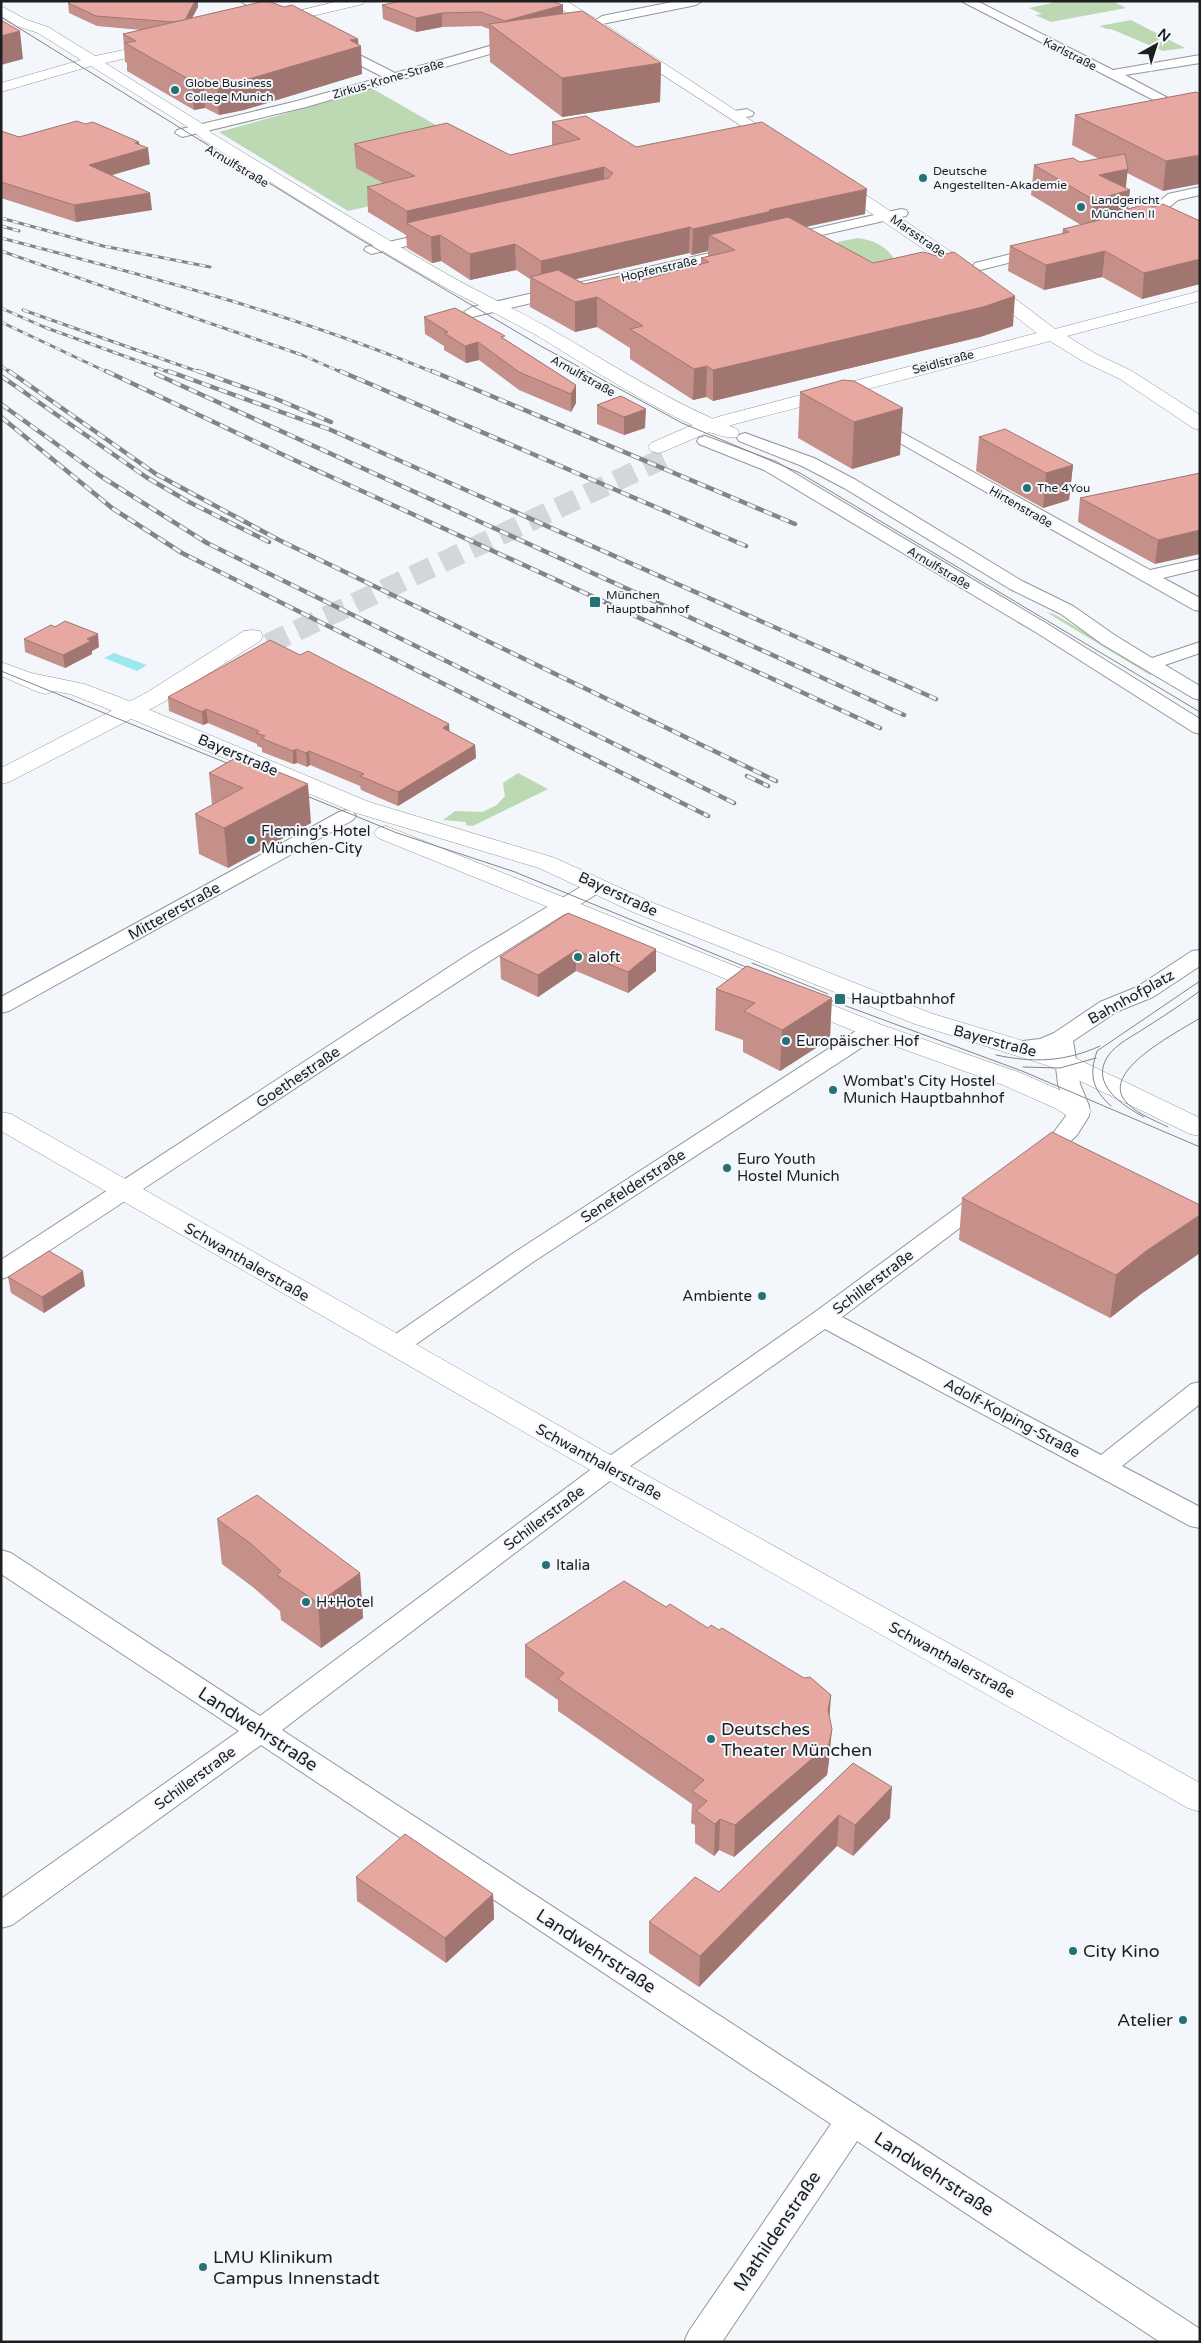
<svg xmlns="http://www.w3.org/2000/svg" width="1201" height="2343" font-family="'Varela Round',sans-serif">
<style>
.green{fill:#bdd9b3}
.water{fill:#9de8ef}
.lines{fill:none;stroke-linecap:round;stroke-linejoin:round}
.secondary-tunnel{stroke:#d3d6db;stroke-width:21;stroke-dasharray:21 11;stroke-linecap:butt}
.minor-casing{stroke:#92969a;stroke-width:2}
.tertiary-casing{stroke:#92969a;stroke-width:1}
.secondary-casing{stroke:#92969a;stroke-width:1}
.minor{fill:#fff;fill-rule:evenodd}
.tertiary{fill:#fff;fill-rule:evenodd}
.secondary{fill:#fff;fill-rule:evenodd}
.tram{stroke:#828588;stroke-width:1}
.rail-far1-casing{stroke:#828588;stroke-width:3}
.rail-casing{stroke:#828588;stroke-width:4.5}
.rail-far1{stroke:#f3f7fc;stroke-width:2;stroke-dasharray:6;stroke-linecap:butt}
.rail{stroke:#f3f7fc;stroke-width:3;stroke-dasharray:9;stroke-linecap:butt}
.wall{fill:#c6908a;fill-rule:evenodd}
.shaded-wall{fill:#a17671}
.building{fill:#e6a8a1;stroke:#a17671}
.poi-dot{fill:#267174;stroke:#f3f7fc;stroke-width:2}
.labels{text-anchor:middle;stroke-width:4;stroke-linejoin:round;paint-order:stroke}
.far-street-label{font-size:12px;fill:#1c1e20;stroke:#f3f7fc}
.far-poi-label{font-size:12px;fill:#1c1e20;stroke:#f3f7fc;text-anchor:start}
.street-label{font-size:15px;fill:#1c1e20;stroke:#f3f7fc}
.poi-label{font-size:15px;fill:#1c1e20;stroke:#f3f7fc;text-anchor:start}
.near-street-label{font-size:18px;fill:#1c1e20;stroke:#f3f7fc}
.near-poi-label{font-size:18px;fill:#1c1e20;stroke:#f3f7fc;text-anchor:start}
</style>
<rect width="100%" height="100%" fill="#f3f7fc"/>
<g class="green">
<polygon points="1049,1 1112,1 1126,8 1051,22 1035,15 1042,14 1029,8 1052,3"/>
<polygon points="1131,20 1185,48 1163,51 1111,29 1107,29 1099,26"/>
<polygon points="373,89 518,172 348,211 219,132"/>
<path d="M857,238C872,240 883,244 893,257L891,263L883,268L832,249L838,242Z"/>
<polygon points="1046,612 1056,615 1137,663 1158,672 1150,675"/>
<polygon points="518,773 548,789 473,826 466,825 466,822 443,820 455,811 482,812 497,805 505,796 503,783"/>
</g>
<polygon class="water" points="114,653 147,665 137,671 104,658"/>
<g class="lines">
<polyline class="secondary-tunnel" points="268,644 673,454"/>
<g class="minor-casing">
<g id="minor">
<polygon points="240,1 256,1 286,19 280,23 276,22"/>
<polygon points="677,1 702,1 696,5 602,24 596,20 602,16"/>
<polygon points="961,1 977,1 1113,70 1200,55 1200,63 1125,75 1181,105 1179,108 1169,108"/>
<polygon points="521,37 525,38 527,41 525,44 306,107 182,137 175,133 177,130 297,101 383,77 330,50 328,47 330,44 338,44 395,73"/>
<polygon points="747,109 754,113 752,116 733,119 726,115 728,112"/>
<polygon points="1200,187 1200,195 1178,200 1144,227 1139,228 1132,224 1168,194"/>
<polygon points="901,209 906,210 908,213 906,216 786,243 779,239 786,235"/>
<polygon points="438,231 445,235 443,238 371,254 364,250 366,247"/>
<polygon points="1039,247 1044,248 1046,251 1044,254 980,270 973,266 975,263"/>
<polygon points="732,248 739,252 737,255 472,317 464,312 472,307"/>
<polygon points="874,417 1150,570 1200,559 1200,569 1163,578 1200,598 1200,611 1194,610 868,425 866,422 868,419"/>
<polygon points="745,433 814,458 856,480 1022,581 1073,606 1116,636 1152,658 1200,642 1200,653 1165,665 1200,686 1200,700 1193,698 1102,644 1061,614 1010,589 844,488 802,466 739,441 737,438 739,435"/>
<polygon points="705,436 776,462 1049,625 1200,719 1200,734 1193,732 1037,633 764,470 699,444 697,441 699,438"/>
<polygon points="346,810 353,812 356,816 353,820 9,1011 1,1013 1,997 339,812"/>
<path d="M596,880L603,882L606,886L603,890C402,1014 208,1148 10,1276L1,1279V1260L469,954L589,882Z"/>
<polygon points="1200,950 1200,966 1153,997 1116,1012 1073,1041 1080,1084 1089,1106 1089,1116 1077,1135 1051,1160 1037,1166 1029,1164 1025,1159 1029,1154 1054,1132 1066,1116 1066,1106 1058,1084 1056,1067 1052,1050 1022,1054 1014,1052 1011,1047 1014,1042 1040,1039 1054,1033 1100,1002 1137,987 1192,951"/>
<polygon points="873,1023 881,1025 884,1030 881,1035 533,1262 405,1352 396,1354 387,1352 383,1346 387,1340 515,1252 865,1025"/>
<polygon points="986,1190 994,1192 998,1197 994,1202 842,1317 1101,1455 1191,1384 1200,1382 1200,1404 1122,1466 1200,1507 1200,1528 1190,1526 825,1329 619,1474 282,1730 1200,2329 1200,2342 1160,2342 857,2141 722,2342 684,2342 689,2331 831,2124 261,1745 12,1925 1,1928 1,1899 239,1731 1,1574 1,1550 11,1553 260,1716 601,1462 815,1312 978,1192"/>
</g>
</g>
<g class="tertiary-casing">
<g id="tertiary">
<polygon points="339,1 365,1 363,4 270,26 263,22 265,19"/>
<path d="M1,6L27,20L48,27L95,56L162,42L167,43L169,46L167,49L105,63L201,123L213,134C292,182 370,230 450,276C482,294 515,309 547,327C610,363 669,402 737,429L739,433L737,437C706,445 569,354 536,335C504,317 471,302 439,284C359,238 281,189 203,140L191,129L91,66L1,92V83L81,60L38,33L17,26L1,16Z"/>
<polygon points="1,662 31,673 84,684 119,697 369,802 555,858 651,902 933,1014 1067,1054 1200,1118 1200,1136 1190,1134 1049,1066 915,1024 633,912 539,868 353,812 103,707 70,694 54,691 46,694 38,692 1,676"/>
<polygon points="386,826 882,1025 1021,1073 1073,1096 1087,1105 1091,1111 1087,1117 1078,1119 1069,1117 1055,1108 1003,1085 864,1035 378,838 374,833 378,828"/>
</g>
</g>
<g class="secondary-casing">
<g id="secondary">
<polygon points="549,1 566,1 598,20 787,144 784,147 774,147"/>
<polygon points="836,177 842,179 968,263 1055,329 1200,291 1200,301 1067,336 1096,354 1132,371 1200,415 1200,430 1193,428 1120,379 1084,362 1050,341 735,424 704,434 665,451 658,453 651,451 648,447 651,443 690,426 721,416 1037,333 956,271 830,185 828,182 830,179"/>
<polygon points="252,630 260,631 263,636 260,641 162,703 9,782 1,784 1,768 146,693 244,631"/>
<polygon points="1,1112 11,1114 621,1461 1200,1783 1200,1812 1188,1808 599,1475 1,1131"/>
</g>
</g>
<use href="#minor" class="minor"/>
<use href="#tertiary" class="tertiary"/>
<use href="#secondary" class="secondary"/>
<g class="tram">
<polyline points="1,17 358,238 539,345 682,423 800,473 1200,712"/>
<polyline points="1,671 239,768"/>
<polyline points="297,792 397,833 515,872 758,972"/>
<polyline points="752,963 828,994"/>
<polyline points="819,996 1022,1071 1200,1147"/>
<path d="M996,1055C1033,1063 1065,1062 1100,1046"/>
<polyline points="1023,1067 1060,1068 1096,1058"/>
<path d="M1111,1106C1092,1089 1089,1075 1097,1051L1200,981"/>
<path d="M1144,1117C1123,1106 1089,1084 1108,1056C1116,1044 1133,1036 1145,1028C1164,1016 1182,1004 1200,991"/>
<path d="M1168,1127C1154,1120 1132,1112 1123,1098C1105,1068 1180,1031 1200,1018"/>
</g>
<g class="rail-far1-casing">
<g id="rail-far1">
<polyline points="1,218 103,246 210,267"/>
<polyline points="1,226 19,231"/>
<path d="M1,238C147,276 295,314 435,373"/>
<polyline points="1,251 302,355 343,373"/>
<polyline points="1,308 44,327 171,373"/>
<polyline points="23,310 202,373"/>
<polyline points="1,322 109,373"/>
<polyline points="1,366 11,373"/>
</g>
</g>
<g class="rail-casing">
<g id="rail">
<polyline points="9,371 156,474 279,540 776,781"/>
<polyline points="106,371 292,459 880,728"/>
<polyline points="168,371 331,430 936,699"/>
<polyline points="198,371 274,398 331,422"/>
<polyline points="340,371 746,546"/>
<polyline points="432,371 795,524"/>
<polyline points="156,374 904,715"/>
<polyline points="1,376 146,477 189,502 269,542"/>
<polyline points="1,404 102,477 207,543 734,803"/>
<polyline points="1,417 112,508 182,553 708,816"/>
<polyline points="747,776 768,786"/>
</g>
</g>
<use href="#rail-far1" class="rail-far1"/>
<use href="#rail" class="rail"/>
</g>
<g class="wall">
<polygon points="198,1 198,7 192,18 358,39 362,74 244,110 219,115 205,108 194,110 127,71 127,63 125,62 123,34 141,30 97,26 69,13 68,3"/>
<polygon points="382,5 563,5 563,14 661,63 660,102 562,117 490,62 489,29 481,26 442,27 416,32 383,19"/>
<polygon points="1196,92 1163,191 1127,173 1126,188 1128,209 1153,207 1200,221 1200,284 1142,299 1102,277 1044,290 1008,271 1010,246 1062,234 1063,229 1081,225 1031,195 1034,165 1080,162 1099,159 1072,145 1075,115"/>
<path d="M552,122L865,214L806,227L873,263L1013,326L980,337L713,401L706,397L693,400L630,359V348L597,327L575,332L530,307V279L516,270L470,280L441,261L432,263L407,248L406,235L368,212L367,187L383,183L356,168L354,144L510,155L552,146ZM708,251V256L701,258V264L638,281L584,284L575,279L689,253L692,255Z"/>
<polygon points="85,124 139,142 139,144 150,164 112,175 152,210 76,222 1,198 1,131 19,137"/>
<polygon points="424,317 505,339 576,385 576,403 571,412 519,390 479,360 466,363 444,350 444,346 425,334"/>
<polygon points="843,380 900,455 852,469 798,438 800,392"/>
<polygon points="621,396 645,428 624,435 597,424 597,405"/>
<polygon points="979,437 1073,465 1069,500 1043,508 976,471"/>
<polygon points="1200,473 1155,564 1078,522 1080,498"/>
<polygon points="24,639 99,647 92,651 92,654 65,668 25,652"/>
<polygon points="168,697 449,731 475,745 476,758 398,806 361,790 360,786 310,765 307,767 297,763 293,764 262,752 262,748 257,746 257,744 208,723 203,725 169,711"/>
<polygon points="239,756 311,823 228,868 199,854 195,814 212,805 209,773"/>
<polygon points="568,913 656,971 628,993 576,971 538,997 501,979 500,957"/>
<polygon points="747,966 830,1039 780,1071 743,1052 743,1040 715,1030 716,989"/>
<polygon points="962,1198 1200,1205 1200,1253 1141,1294 1110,1318 959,1240"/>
<polygon points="8,1277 85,1286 44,1313 11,1293"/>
<polygon points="217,1519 360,1573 363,1618 321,1648 281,1620 280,1611 254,1588 222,1564"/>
<polygon points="525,1645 829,1717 829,1761 827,1775 734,1857 719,1850 714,1856 695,1843 695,1825 691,1823 692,1804 558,1711 558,1700 525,1677"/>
<polygon points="853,1763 890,1818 853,1856 837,1846 699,1987 649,1953 649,1922 719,1892"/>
<polygon points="356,1877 493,1894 494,1919 446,1963 357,1901"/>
</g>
<g class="shaded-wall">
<polygon points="195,1 198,1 198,7 184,33 183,23"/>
<polygon points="563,5 563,19 505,21"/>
<polygon points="442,13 442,27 416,32 416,18"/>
<polygon points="20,31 23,59 1,65 1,36"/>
<polygon points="358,39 358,47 361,46 362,74 244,110 219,115 217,86 350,40"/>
<polygon points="661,63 660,102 562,117 562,78"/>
<polygon points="203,79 205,108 194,110 192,81"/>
<polygon points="139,142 140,150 148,148 150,164 91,181 89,165 135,143"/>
<polygon points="1200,155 1200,184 1163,191 1166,161"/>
<polygon points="604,167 604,192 407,224 407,211"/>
<polygon points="1128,169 1125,191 1130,190 1127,221 1112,217 1108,214 1106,226 1091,231 1094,200 1099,175"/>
<polygon points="867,189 865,214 771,234 709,235 708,251 692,255 693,229 769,210"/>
<polygon points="150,193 152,210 76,222 74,205"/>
<polygon points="690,227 689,253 546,286 541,283 541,261"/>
<polygon points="440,235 441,261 432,263 431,237"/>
<polygon points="515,244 516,270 470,280 470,254"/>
<polygon points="1105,251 1102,277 1044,290 1046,265"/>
<polygon points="1200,259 1200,284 1142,299 1144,273"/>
<polygon points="1015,296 1013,326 980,337 713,401 713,370"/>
<polygon points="597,297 597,327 575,332 575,302"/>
<polygon points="478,342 479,360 466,363 465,346"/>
<polygon points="707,366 706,397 693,400 694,369"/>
<polygon points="576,385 576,403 571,412 571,394"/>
<polygon points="903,408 900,455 852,469 854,422"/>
<polygon points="646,409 645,428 624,435 624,417"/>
<polygon points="1073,465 1069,500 1043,508 1046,473"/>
<polygon points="1200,530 1200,554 1155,564 1158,540"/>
<polygon points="98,634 99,647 92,651 92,654 65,668 63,655 87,639"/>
<polygon points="206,709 208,723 203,725 202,712"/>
<polygon points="449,724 450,738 443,728"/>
<polygon points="475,745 476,758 398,806 398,792"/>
<polygon points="296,749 297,763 293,764 293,751"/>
<polygon points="309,751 310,765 307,767 306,753"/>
<polygon points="308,784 311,823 228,868 224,828"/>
<polygon points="656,949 656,971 628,993 628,972"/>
<polygon points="576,950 576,971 538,997 538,975"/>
<polygon points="832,998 830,1039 780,1071 782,1030"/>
<polygon points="1200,1215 1200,1253 1141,1294 1110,1318 1116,1275 1146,1251"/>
<polygon points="83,1271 85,1286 44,1313 42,1297"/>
<polygon points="360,1573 363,1618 321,1648 318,1603"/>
<polygon points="831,1695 829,1727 828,1710"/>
<polygon points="832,1729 829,1761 827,1775 734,1857 735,1825"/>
<polygon points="892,1787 890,1818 853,1856 855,1825"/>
<polygon points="839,1815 837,1846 699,1987 700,1956"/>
<polygon points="720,1819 719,1850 714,1856 715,1824"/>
<polygon points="493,1894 494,1919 446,1963 445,1938"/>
</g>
<g class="building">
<polygon points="71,1 195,1 185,20 173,22 96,16 68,3"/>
<polygon points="265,1 268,1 284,7 292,5 358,39 350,40 361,46 242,81 217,86 203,79 192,81 125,43 136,41 123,34"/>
<polygon points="402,1 551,1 563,5 505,21 481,12 442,13 416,18 382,5"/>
<polygon points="582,11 661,63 562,78 489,24"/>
<polygon points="1,20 20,31 1,36"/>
<polygon points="1196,92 1200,94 1200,155 1166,161 1075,115"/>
<polygon points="586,116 636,147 762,122 867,189 769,210 772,211 693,229 690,227 541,261 515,244 470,254 440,235 431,237 406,223 609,178 613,173 604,167 407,211 367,187 415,176 354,144 447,123 510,155 580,139 552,122"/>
<polygon points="77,121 85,124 93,122 139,142 135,143 148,148 89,165 150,193 74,205 1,182 1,131 19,137"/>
<polygon points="1125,154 1128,169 1099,175 1130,190 1094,200 1034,165 1073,158 1080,162"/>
<polygon points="1147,204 1153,207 1163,204 1200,221 1200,259 1144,273 1105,251 1046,265 1010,246 1069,232 1063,229 1112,217 1108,214"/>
<polygon points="788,217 873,263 923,252 937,256 954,252 1015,296 983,307 713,370 707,366 694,369 630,329 643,326 597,297 575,302 530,277 558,270 584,284 620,276 628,281 638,281 709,262 701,258 735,250 709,235"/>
<polygon points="455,308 505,336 501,337 576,385 571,394 519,372 478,342 465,346 444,333 448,332 424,317"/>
<polygon points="843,380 854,381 903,408 854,422 800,392"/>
<polygon points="621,396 646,409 624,417 597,405"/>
<polygon points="1005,429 1073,465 1046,473 979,437"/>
<polygon points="1200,473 1200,530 1158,540 1080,498"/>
<polygon points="65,621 98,634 87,639 91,641 63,655 24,639 51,625 55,627"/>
<polygon points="270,640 300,655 308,651 449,724 443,728 475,745 398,792 360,776 364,774 309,751 306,753 296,749 293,751 261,738 265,736 256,733 259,731 206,709 202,712 168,697"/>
<polygon points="239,756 308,784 224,828 195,814 243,788 209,773"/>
<polygon points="568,913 656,949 628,972 576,950 538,975 500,957"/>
<polygon points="747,966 832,998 782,1030 744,1011 755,1003 716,989"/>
<polygon points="1052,1132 1200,1205 1200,1215 1146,1251 1116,1275 962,1198"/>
<polygon points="49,1251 83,1271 42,1297 8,1277"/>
<polygon points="257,1495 360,1573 318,1603 277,1575 281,1571 250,1543 217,1519"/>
<polygon points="624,1581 666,1607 670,1604 708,1628 711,1625 719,1630 722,1628 804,1678 810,1677 831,1695 828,1710 832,1729 829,1744 735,1825 720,1819 715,1824 696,1811 707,1801 692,1791 704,1780 558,1679 564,1673 525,1645"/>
<polygon points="853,1763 892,1787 855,1825 839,1815 700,1956 649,1922 695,1877 719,1892"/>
<polygon points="405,1834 493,1894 445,1938 356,1877"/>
</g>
<g class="poi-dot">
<circle cx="175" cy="90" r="5"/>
<circle cx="923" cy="178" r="5"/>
<circle cx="1081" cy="207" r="5"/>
<circle cx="1027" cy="488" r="5"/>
<rect x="589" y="596" width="12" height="12" rx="2.5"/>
<circle cx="251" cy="840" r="5"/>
<circle cx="578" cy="957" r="5"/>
<rect x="834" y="993" width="12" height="12" rx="2.5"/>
<circle cx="786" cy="1041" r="5"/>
<circle cx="833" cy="1090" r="5"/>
<circle cx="727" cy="1168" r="5"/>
<circle cx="762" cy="1296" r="5"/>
<circle cx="546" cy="1565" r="5"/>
<circle cx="306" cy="1602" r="5"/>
<circle cx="711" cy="1739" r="5"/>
<circle cx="1073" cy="1951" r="5"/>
<circle cx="1183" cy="2020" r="5"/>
<circle cx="203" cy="2267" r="5"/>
</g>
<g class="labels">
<g class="far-street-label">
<text transform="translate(1070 54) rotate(27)" y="4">Karlstraße</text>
<text transform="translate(388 79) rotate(-16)" y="4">Zirkus-Krone-Straße</text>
<text transform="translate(237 166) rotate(31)" y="4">Arnulfstraße</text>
<text transform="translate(918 236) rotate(35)" y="4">Marsstraße</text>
<text transform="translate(659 269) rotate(-13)" y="4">Hopfenstraße</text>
<text transform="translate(943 362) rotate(-15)" y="4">Seidlstraße</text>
<text transform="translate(583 376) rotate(29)" y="4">Arnulfstraße</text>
<text transform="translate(1021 507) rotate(30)" y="4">Hirtenstraße</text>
<text transform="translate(939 568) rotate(31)" y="4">Arnulfstraße</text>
</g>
<g class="far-poi-label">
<text x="185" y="87">Globe Business<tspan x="185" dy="14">College Munich</tspan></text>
<text x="933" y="175">Deutsche<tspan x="933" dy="14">Angestellten-Akademie</tspan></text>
<text x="1091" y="204">Landgericht<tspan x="1091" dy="14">München II</tspan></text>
<text x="1037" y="492">The 4You</text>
<text x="606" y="599">München<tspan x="606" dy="14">Hauptbahnhof</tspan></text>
</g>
<g class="street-label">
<text transform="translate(238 755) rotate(23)" y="5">Bayerstraße</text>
<text transform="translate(618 894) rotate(25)" y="5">Bayerstraße</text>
<text transform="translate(174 911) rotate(-29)" y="5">Mittererstraße</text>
<text transform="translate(1131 997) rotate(-29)" y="5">Bahnhofplatz</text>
<text transform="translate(995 1041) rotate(15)" y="5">Bayerstraße</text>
<text transform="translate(298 1077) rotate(-34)" y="5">Goethestraße</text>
<text transform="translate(633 1186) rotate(-33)" y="5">Senefelderstraße</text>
<text transform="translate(247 1262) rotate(30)" y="5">Schwanthalerstraße</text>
<text transform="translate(873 1282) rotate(-37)" y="5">Schillerstraße</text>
<text transform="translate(1012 1418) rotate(28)" y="5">Adolf-Kolping-Straße</text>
<text transform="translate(599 1462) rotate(29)" y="5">Schwanthalerstraße</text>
<text transform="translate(544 1518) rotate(-37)" y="5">Schillerstraße</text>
<text transform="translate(952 1660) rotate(29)" y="5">Schwanthalerstraße</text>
<text transform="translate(195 1778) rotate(-36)" y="5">Schillerstraße</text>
</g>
<g class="poi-label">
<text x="261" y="836">Fleming’s Hotel<tspan x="261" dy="17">München-City</tspan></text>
<text x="588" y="962">aloft</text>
<text x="851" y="1004">Hauptbahnhof</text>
<text x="796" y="1046">Europäischer Hof</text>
<text x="843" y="1086">Wombat's City Hostel<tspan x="843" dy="17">Munich Hauptbahnhof</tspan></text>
<text x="737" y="1164">Euro Youth<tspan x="737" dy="17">Hostel Munich</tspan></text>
<text x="752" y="1301" text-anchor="end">Ambiente</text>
<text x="556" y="1570">Italia</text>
<text x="316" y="1607">H+Hotel</text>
</g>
<g class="near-street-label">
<text transform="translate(258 1729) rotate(33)" y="6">Landwehrstraße</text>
<text transform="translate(596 1951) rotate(33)" y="6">Landwehrstraße</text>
<text transform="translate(934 2174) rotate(33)" y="6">Landwehrstraße</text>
<text transform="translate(777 2231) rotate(-56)" y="6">Mathildenstraße</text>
</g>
<g class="near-poi-label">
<text x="721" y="1735">Deutsches<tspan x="721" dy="21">Theater München</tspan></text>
<text x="1083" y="1957">City Kino</text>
<text x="1173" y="2026" text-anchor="end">Atelier</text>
<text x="213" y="2263">LMU Klinikum<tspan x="213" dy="21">Campus Innenstadt</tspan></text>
</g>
</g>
<rect width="1201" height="2343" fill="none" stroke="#1c1e20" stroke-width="5"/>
<g transform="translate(1156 45) rotate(39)" stroke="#f3f7fc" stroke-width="4" paint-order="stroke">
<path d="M0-4L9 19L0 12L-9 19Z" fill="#1c1e20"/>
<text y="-8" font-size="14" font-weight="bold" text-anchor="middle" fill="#1c1e20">N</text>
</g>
</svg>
